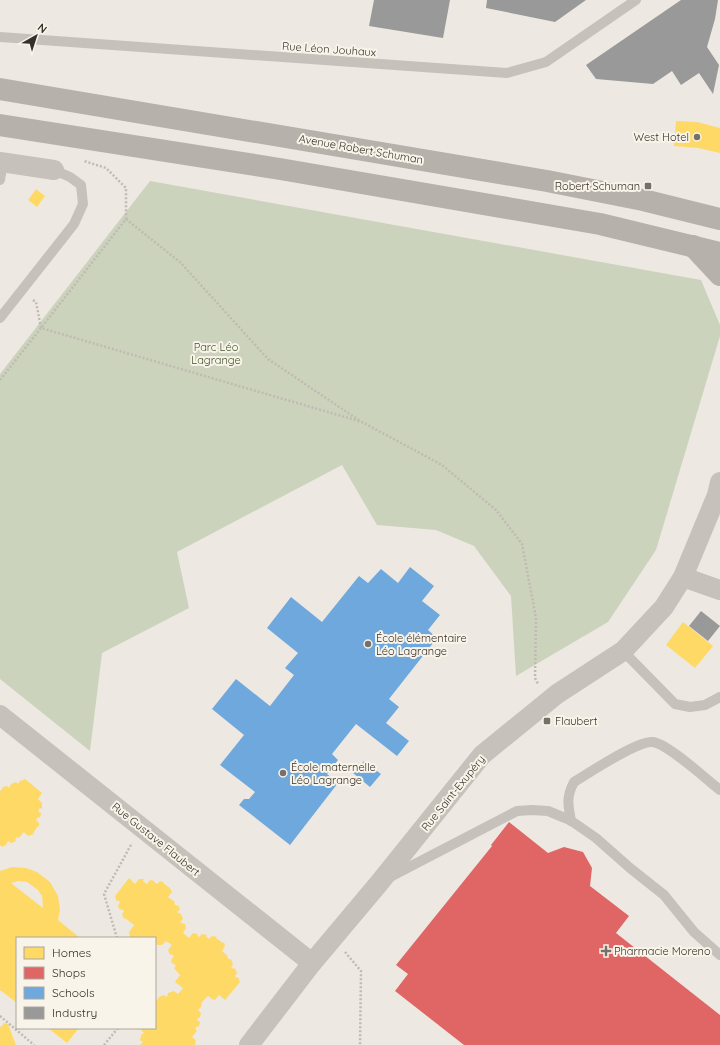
<svg xmlns="http://www.w3.org/2000/svg" width="720" height="1045" font-family="Quicksand,sans-serif">
<style>
.green{fill:#ccd3bc}
.homes{fill:#ffd966;fill-rule:evenodd}
.shops{fill:#e06666}
.schools{fill:#6fa8dc}
.industry{fill:#999}
.lines{fill:none;stroke-linecap:round;stroke-linejoin:round}
.path{stroke:#bfbab3;stroke-width:2.5;stroke-dasharray:2 2;stroke-linecap:butt}
.lane{stroke:#c6c1bb;stroke-width:10}
.street{stroke:#c6c1bb;stroke-width:20}
.secondary{stroke:#b7b1ab;stroke-width:22}
.poi-dot{fill:#77706a;stroke:#f9f4e9;stroke-width:1.5}
.labels{text-anchor:middle;stroke-width:4;stroke-linejoin:round;paint-order:stroke}
.street-label{font-size:11px;fill:#372f29;stroke:#f9f4e9}
.poi-label{font-size:11px;fill:#372f29;stroke:#f9f4e9;text-anchor:start}
.park-label{font-size:11px;fill:#42552d;stroke:#f9f4e9}
</style>
<rect width="100%" height="100%" fill="#ede9e2"/>
<polygon class="green" points="150,181 701,280 720,325 720,336 656,550 608,622 516,676 511,596 474,546 436,530 377,525 342,465 177,552 189,608 102,653 90,751 0,679 0,374"/>
<g class="homes">
<polygon points="676,121 697,122 720,128 720,153 698,148 674,146"/>
<polygon points="36,189 45,196 37,207 28,200"/>
<polygon points="683,622 713,646 695,668 666,645"/>
<polygon points="25,779 42,793 38,799 42,803 42,809 40,808 38,811 41,813 40,818 38,817 36,820 39,823 39,827 38,826 33,833 34,834 28,836 24,832 19,838 17,837 15,840 16,841 11,843 8,841 6,845 2,847 0,845 0,791 3,788 2,787 7,786 9,788 11,784 16,782 18,784 20,781"/>
<path d="M12,867L26,868L37,872L50,882L58,896L60,910L58,920L80,938H17V1003L0,990V871ZM18,881L27,882L38,890L42,896L43,908L11,883Z"/>
<polygon points="129,878 135,884 139,879 144,879 143,881 147,884 150,880 155,881 154,882 157,884 160,881 164,882 163,883 170,888 172,892 168,897 175,902 174,904 177,906 178,905 180,909 177,912 181,914 183,919 180,922 184,924 185,924 186,928 183,933 189,938 193,933 197,934 197,935 199,937 202,934 207,935 206,936 209,939 212,936 217,937 216,938 223,943 224,942 225,946 222,951 228,956 227,957 230,960 231,959 233,964 231,967 234,969 235,968 237,973 235,976 237,978 238,977 240,982 225,1000 219,995 215,1000 211,999 211,998 208,996 202,1002 201,1007 198,1010 201,1013 200,1018 199,1017 197,1020 200,1022 199,1027 197,1026 195,1029 197,1031 192,1037 196,1040 195,1045 140,1045 143,1042 140,1040 141,1035 144,1033 141,1030 142,1028 155,1028 155,999 157,1000 159,997 164,995 167,997 168,993 174,991 178,994 183,988 175,982 180,975 174,968 176,966 173,963 172,964 171,960 174,956 171,954 170,955 168,950 172,945 166,941 162,945 157,945 155,938 135,938 130,937 129,932 134,925 125,918 124,919 122,914 124,911 121,909 120,910 118,906 120,902 118,900 117,902 115,896"/>
<polygon points="3,1023 8,1024 16,1045 0,1045 0,1027 3,1025"/>
<polygon points="48,1028 79,1028 67,1043"/>
</g>
<polygon class="shops" points="509,822 548,853 564,847 583,852 592,868 590,886 629,916 616,933 720,1015 720,1045 464,1045 395,991 408,974 396,965 492,846 491,845"/>
<g class="schools">
<polygon points="410,567 434,586 422,601 440,615 428,630 437,638 389,699 399,707 386,723 409,741 397,756 356,724 332,754 338,760 327,774 338,783 290,845 239,805 244,799 249,799 255,792 220,765 244,735 212,709 236,679 270,706 294,675 285,668 298,653 267,628 291,597 322,622 359,576 368,583 381,569 398,583"/>
<polygon points="364,761 381,774 370,787 353,773"/>
</g>
<g class="industry">
<polygon points="374,0 450,0 443,38 369,26"/>
<polygon points="487,0 586,0 555,22 486,8"/>
<polygon points="681,0 718,0 715,19 707,47 719,65 713,94 699,73 681,85 672,71 653,84 596,79 586,65"/>
<polygon points="701,611 720,626 708,641 689,626"/>
</g>
<g class="lines">
<g class="path">
<polyline points="126,219 180,262 268,359 360,421"/>
<polyline points="33,300 36,302 41,328 126,219 126,188 106,168 84,161"/>
<polyline points="0,380 41,328 362,422 442,465 496,510 522,544 536,618 535,678 538,684"/>
<polyline points="117,938 104,894 132,843"/>
<polyline points="345,952 361,971 360,1045"/>
<polyline points="0,1016 34,1045"/>
<polyline points="104,1045 118,1028"/>
</g>
<g class="lane">
<polyline points="0,37 507,73 546,62 636,0"/>
<polyline points="0,180 3,162"/>
<polyline points="0,318 74,224 83,204 81,185 70,177 54,170"/>
<polyline points="623,651 675,704 690,707 705,705 720,697"/>
<path d="M571,821C568,805 566,797 574,782C589,773 638,740 653,742C668,744 706,779 720,790"/>
<polyline points="390,877 517,811 532,810 548,811 570,820 596,838 630,868 664,895 694,932 720,955"/>
</g>
<g class="street">
<polyline points="0,162 54,170"/>
<polyline points="683,577 720,590"/>
<polyline points="0,715 312,963"/>
<polyline points="249,1045 312,963 380,882 482,755 557,694 623,651 664,607 683,577 717,495 720,482"/>
</g>
<g class="secondary">
<polyline points="0,89 547,181 643,200 720,219"/>
<polyline points="0,125 280,169 600,224 720,253"/>
<polyline points="693,246 720,275"/>
</g>
</g>
<g class="poi-dot">
<circle cx="697" cy="137" r="4"/>
<rect x="644" y="182" width="8" height="8" rx="2"/>
<circle cx="368" cy="644" r="4"/>
<rect x="543" y="717" width="8" height="8" rx="2"/>
<circle cx="283" cy="773" r="4"/>
<path d="M604 945h4v4h4v4h-4v4h-4v-4h-4v-4h4z"/>
</g>
<g class="labels">
<g class="street-label">
<text transform="translate(329 49) rotate(4)" y="4">Rue Léon Jouhaux</text>
<text transform="translate(361 149) rotate(10)" y="4">Avenue Robert Schuman</text>
<text transform="translate(453 793) rotate(-51)" y="4">Rue Saint-Exupéry</text>
<text transform="translate(156 839) rotate(39)" y="4">Rue Gustave Flaubert</text>
</g>
<g class="poi-label">
<text x="689" y="141" text-anchor="end">West Hotel</text>
<text x="640" y="190" text-anchor="end">Robert Schuman</text>
<text x="376" y="642">École élémentaire<tspan x="376" dy="13">Léo Lagrange</tspan></text>
<text x="555" y="725">Flaubert</text>
<text x="291" y="771">École maternelle<tspan x="291" dy="13">Léo Lagrange</tspan></text>
<text x="614" y="955">Pharmacie Moreno</text>
</g>
<g class="park-label">
<text x="216" y="351">Parc Léo<tspan x="216" dy="13">Lagrange</tspan></text>
</g>
</g>
<rect x="16" y="937" width="140" height="92" fill="#f9f4e9" stroke="#aba59c"/>
<rect x="24" y="947" width="20" height="12" fill="#ffd966" stroke="#aba59c"/>
<text x="52" y="957" font-size="12" fill="#372f29">Homes</text>
<rect x="24" y="967" width="20" height="12" fill="#e06666" stroke="#aba59c"/>
<text x="52" y="977" font-size="12" fill="#372f29">Shops</text>
<rect x="24" y="987" width="20" height="12" fill="#6fa8dc" stroke="#aba59c"/>
<text x="52" y="997" font-size="12" fill="#372f29">Schools</text>
<rect x="24" y="1007" width="20" height="12" fill="#999999" stroke="#aba59c"/>
<text x="52" y="1017" font-size="12" fill="#372f29">Industry</text>
<g transform="translate(36 36) rotate(39)" stroke="#f9f4e9" stroke-width="3" paint-order="stroke">
<path d="M0-3L7 15L0 10L-7 15Z" fill="#372f29"/>
<text y="-6" font-size="11" font-weight="bold" text-anchor="middle" fill="#372f29">N</text>
</g>
</svg>
